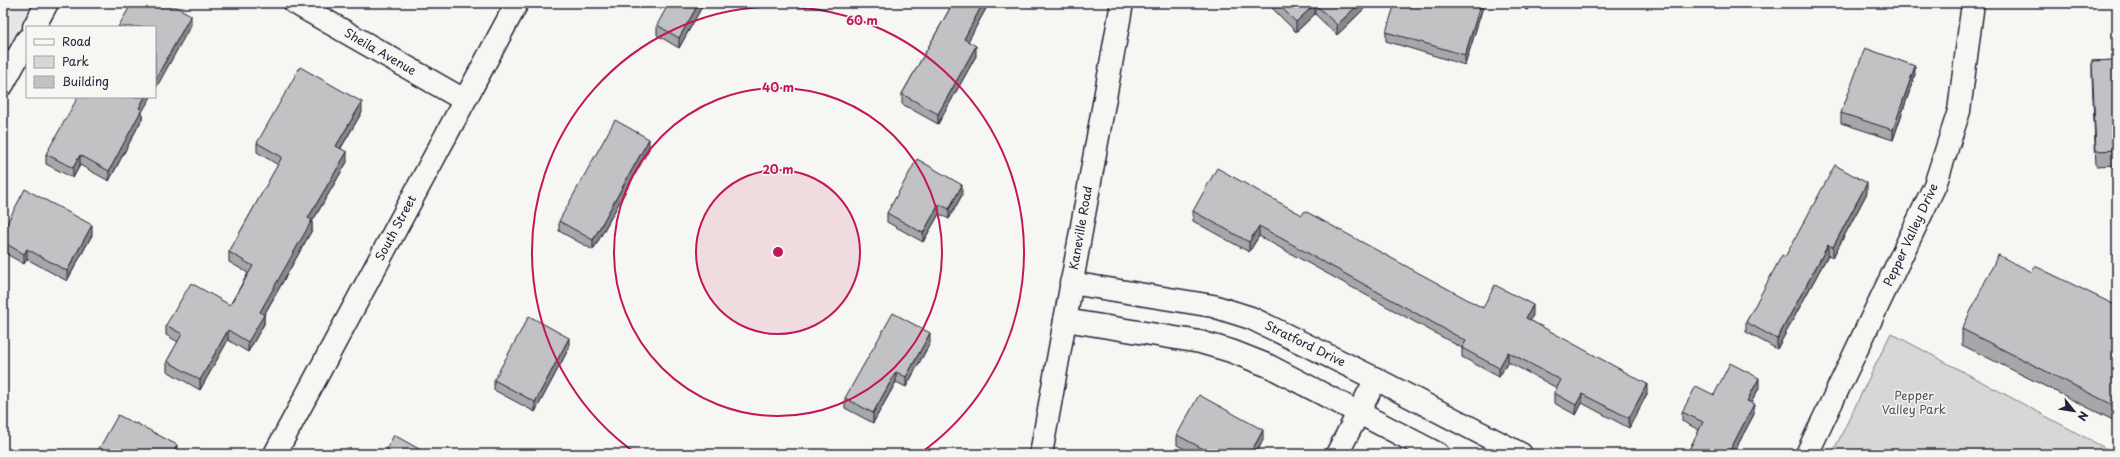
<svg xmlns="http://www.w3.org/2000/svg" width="2120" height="457" font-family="'Playpen Sans',sans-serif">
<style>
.built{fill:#e6e6e4}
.green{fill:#d7d7d7;stroke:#7c7c89}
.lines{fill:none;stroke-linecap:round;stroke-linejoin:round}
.minor-casing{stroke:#22223b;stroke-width:25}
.secondary-casing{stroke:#22223b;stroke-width:25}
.minor{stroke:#f6f6f2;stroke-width:22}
.secondary{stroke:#f6f6f2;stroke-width:22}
.wall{fill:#a7a7a9;stroke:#22223b}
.shaded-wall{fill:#888889;stroke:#22223b}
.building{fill:#c2c2c4;stroke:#22223b}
.ring{fill:none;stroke:#c2185b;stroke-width:2}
.labels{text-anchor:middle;stroke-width:3;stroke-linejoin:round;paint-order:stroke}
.street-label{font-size:12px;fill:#22223b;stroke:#f6f6f2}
.park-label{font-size:12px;fill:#4f4f62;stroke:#f6f6f2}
.centre{fill:#c2185b;stroke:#f6f6f2;stroke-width:2}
.ring-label{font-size:12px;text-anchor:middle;font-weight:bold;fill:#c2185b;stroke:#f6f6f2;stroke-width:3;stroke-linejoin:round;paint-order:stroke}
</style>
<rect width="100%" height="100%" fill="#f6f6f2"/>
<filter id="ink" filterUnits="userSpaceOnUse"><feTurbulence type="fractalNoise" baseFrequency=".025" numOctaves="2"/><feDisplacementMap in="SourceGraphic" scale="8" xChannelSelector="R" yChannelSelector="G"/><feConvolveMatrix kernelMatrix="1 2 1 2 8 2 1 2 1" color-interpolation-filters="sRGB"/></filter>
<g filter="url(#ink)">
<polygon class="built" points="3,3 33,3 3,58"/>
<polygon class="green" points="1891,333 2116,454 1832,454"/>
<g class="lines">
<g class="minor-casing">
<g id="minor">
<polyline points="295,3 464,100"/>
<polyline points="34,27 47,3"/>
<polyline points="3,84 27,40"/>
<polyline points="1071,283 1213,306 1251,318 1376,379 1521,454"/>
<polyline points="1065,320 1200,342 1231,351 1269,366 1438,454"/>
<polyline points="275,454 517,3"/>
<polyline points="1337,454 1376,379"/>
<polyline points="1807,454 1935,185 1959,111 1973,3"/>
</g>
</g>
<g class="secondary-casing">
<polyline id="secondary" points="1041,454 1122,3"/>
</g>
<use href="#minor" class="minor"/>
<use href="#secondary" class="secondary"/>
</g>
<g class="wall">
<polygon points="704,3 679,48 657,35 657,25"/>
<polygon points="953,3 989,3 968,41 976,56 938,124 902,104 902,94"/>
<polygon points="1267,3 1367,3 1367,6 1337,35 1315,14 1296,32"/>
<polygon points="1484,3 1465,65 1386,41 1386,32"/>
<polygon points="1522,3 1538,3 1526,10"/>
<polygon points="2117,60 2117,165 2096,166 2092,77 2092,61"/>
<polygon points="1915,75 1893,140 1841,123 1841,113"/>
<polygon points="142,112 142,119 109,181 80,165 73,178 46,164 46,154"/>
<polygon points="362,112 341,148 347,162 312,222 312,230 264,315 264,324 248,352 228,340 200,390 167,371 167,361 178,342 166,335 166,325 230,305 248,273 229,262 229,252 278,165 257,152 257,143"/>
<polygon points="649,149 593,250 559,231 559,221"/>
<polygon points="1867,193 1833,257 1828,255 1777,349 1746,332 1746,322 1785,257"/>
<polygon points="962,195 949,219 939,214 923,242 887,222 887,213"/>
<polygon points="1193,211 1302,215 1483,308 1533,315 1530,320 1647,394 1629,428 1582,403 1576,415 1554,403 1554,393 1557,388 1508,362 1499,377 1462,357 1462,348 1259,236 1249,252 1193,221"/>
<polygon points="3,231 92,235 67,281 27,259 24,264 3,252"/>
<polygon points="2032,272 2117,306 2117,422 1962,345 1962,329"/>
<polygon points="930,343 906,387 896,382 873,423 845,408 845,398"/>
<polygon points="569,348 535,412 494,390 494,380"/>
<polygon points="1759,388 1751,403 1754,414 1733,454 1687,454 1699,430 1682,421 1682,412 1714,395"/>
<polygon points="1177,435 1263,440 1256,454 1194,454 1177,445"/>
</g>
<g class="shaded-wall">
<polygon points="699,3 704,3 679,48 679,38"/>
<polygon points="983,3 989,3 964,49 964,39"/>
<polygon points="1360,3 1367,3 1367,6 1337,35 1337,25"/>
<polygon points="1481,3 1484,3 1484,4 1465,65 1465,55"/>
<polygon points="1526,3 1538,3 1526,10"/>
<polygon points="1315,4 1315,14 1296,32 1296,22"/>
<polygon points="191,15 191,25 155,90 155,80"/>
<polygon points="976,46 976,56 938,124 938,114"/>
<polygon points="1915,66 1915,75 1893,140 1893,130"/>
<polygon points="145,97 151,97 142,112 142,119 109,181 109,171 139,108"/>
<polygon points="362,102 362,112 336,156 336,146"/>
<polygon points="649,139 649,149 593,250 593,240"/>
<polygon points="347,152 347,162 312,222 312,230 264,315 264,324 248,352 248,342 260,312 308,218"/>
<polygon points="80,155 80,165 73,178 73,168"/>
<polygon points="1867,183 1867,193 1833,257 1833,247"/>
<polygon points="962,185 962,195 949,219 949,209"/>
<polygon points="939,204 939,214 923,242 923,233"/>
<polygon points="92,225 92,235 67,281 67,271"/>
<polygon points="1259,226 1259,236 1249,252 1249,242"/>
<polygon points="1828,245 1828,255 1777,349 1777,339"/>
<polygon points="27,249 27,259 24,264 24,254"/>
<polygon points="1533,305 1533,315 1526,328 1526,318"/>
<polygon points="228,330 228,340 200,390 200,380"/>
<polygon points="930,333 930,343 906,387 906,377"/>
<polygon points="569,338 569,348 535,412 535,402"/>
<polygon points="1508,352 1508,362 1499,377 1499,368"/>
<polygon points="896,372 896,382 873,423 873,413"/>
<polygon points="1759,378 1759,388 1747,411 1747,401"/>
<polygon points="1647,384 1647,394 1629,428 1629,418"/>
<polygon points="1582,394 1582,403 1576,415 1576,405"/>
<polygon points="1754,404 1754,414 1733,454 1728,454"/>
<polygon points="1263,430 1263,440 1256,454 1250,454"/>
<polygon points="177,445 177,454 173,454"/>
</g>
<g class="building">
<polygon points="132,3 169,3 191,15 155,80 155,27 118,27"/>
<polygon points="669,3 699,3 679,38 657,25"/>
<polygon points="953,3 983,3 964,39 976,46 938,114 902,94"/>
<polygon points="1277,3 1360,3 1337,25 1315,4 1296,22"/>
<polygon points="1395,3 1481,3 1465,55 1386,32"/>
<polygon points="1865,48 1915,66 1893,130 1841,113"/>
<polygon points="2117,60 2117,150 2096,151 2092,61"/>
<polygon points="300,67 362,102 336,146 347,152 308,218 312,220 260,312 264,315 248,342 228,330 200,380 167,361 182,334 166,325 191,283 230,305 253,266 229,252 282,157 257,143"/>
<polygon points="78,97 145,97 139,108 142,109 109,171 80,155 73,168 46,154"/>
<polygon points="615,120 649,139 593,240 559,221"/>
<polygon points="917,159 962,185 949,209 939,204 923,233 887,213"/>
<polygon points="1835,165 1867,183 1833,247 1828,245 1777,339 1746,322 1782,255 1785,257"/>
<polygon points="1217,168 1302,215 1305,211 1483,308 1495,285 1533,305 1526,318 1647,384 1629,418 1582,394 1576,405 1554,393 1561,380 1508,352 1499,368 1462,348 1466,341 1259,226 1249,242 1193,211"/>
<polygon points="25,189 92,225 67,271 27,249 24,254 3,242 3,231"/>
<polygon points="1998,255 2032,272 2035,266 2117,306 2117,407 1962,329"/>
<polygon points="893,313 930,333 906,377 896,372 873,413 845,398"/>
<polygon points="529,316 569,338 535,402 494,380"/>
<polygon points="1730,363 1759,378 1747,401 1754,404 1728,454 1687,454 1703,422 1682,412 1696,386 1714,395"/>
<polygon points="1199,395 1263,430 1250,454 1238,454 1232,450 1230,454 1213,454 1177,435"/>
<polygon points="118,415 135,424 136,423 177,445 173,454 96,454"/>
<polygon points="394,435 428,454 384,454"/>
</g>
</g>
<circle cx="778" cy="252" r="82" fill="#c2185b" fill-opacity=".12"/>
<g class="ring">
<circle cx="778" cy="252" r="82"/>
<circle cx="778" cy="252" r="164"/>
<path d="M637 454A246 246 0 1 1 919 454"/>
</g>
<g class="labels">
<g class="street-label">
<text transform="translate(380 52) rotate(30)" y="4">Sheila Avenue</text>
<text transform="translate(396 228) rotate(-62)" y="4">South Street</text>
<text transform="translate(1081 228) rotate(-80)" y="4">Kaneville Road</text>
<text transform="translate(1911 235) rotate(-65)" y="4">Pepper Valley Drive</text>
<text transform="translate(1305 344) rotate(26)" y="4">Stratford Drive</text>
</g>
<g class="park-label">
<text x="1914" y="400">Pepper<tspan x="1914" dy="14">Valley Park</tspan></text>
</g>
</g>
<circle cx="778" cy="252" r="6" class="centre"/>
<g class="ring-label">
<text x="862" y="25">60 m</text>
<text x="778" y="92">40 m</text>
<text x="778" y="174">20 m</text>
</g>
<rect width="2120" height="457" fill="none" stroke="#f6f6f2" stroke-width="16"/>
<rect x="8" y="8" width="2104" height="441" fill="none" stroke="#22223b" stroke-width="1.5" filter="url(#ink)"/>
<rect x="26" y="26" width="130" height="72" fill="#f6f6f2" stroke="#a1a1a9"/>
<rect x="34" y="39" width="20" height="6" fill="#f6f6f2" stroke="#a1a1a9"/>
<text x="62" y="46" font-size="12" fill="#22223b">Road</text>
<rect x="34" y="56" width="20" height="12" fill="#d7d7d7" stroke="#a1a1a9"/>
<text x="62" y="66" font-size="12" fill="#22223b">Park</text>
<rect x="34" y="76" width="20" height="12" fill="#c2c2c4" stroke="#a1a1a9"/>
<text x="62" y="86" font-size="12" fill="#22223b">Building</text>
<g transform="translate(2074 411) rotate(120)" stroke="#f6f6f2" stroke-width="3" paint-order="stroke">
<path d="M0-3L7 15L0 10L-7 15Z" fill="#22223b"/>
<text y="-6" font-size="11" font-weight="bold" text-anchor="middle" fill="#22223b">N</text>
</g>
</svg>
